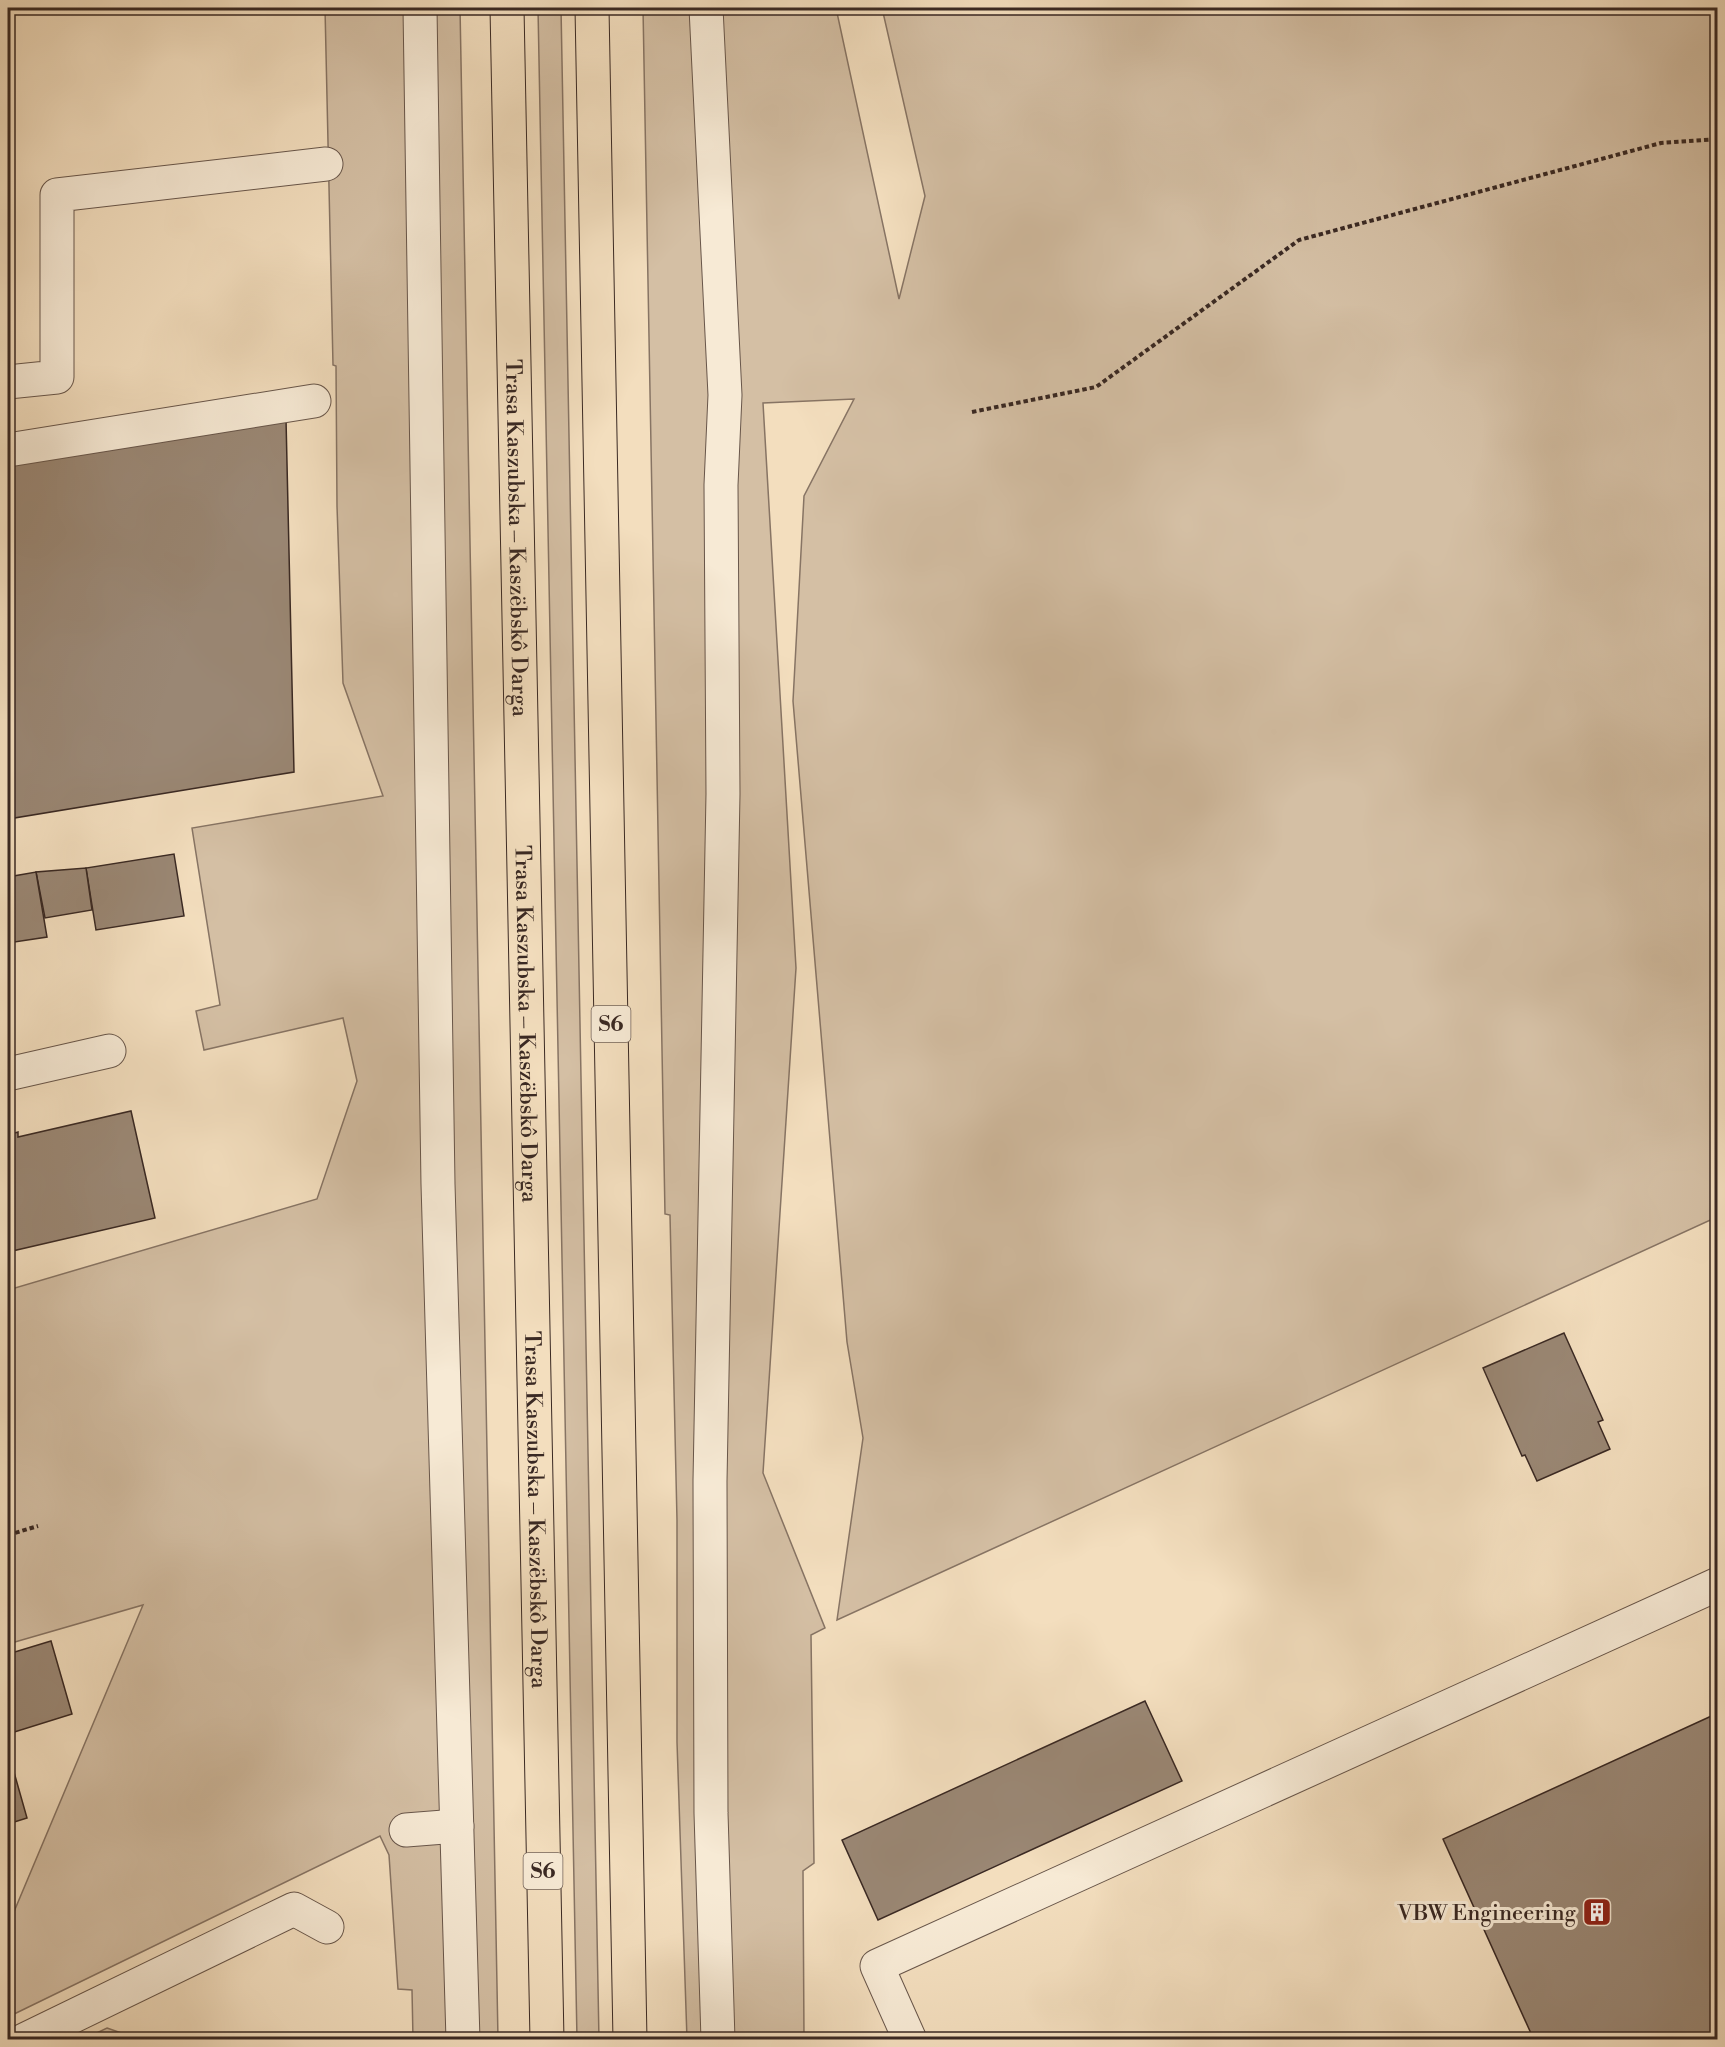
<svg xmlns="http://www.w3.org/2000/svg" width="1725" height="2047" font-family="'Libre Bodoni',serif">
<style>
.green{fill:#d4bfa4;stroke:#877464;stroke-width:1.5}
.building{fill:#9a8774;stroke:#3a2923;stroke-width:1.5}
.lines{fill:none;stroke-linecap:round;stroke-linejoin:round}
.minor-casing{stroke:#68564a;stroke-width:35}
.highway-casing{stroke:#3a2923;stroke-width:35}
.path{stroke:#3a2923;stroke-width:4;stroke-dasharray:4.5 3;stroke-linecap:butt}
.minor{stroke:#f7ead5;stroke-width:33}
.highway{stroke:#f3debe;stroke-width:33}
.labels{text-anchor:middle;stroke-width:6;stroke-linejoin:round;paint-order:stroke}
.shield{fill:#f7ead5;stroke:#736358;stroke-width:1.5}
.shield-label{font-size:21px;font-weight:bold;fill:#3a2923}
.street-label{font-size:22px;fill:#3a2923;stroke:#f7ead5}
.poi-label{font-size:22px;fill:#3a2923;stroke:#f7ead5;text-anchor:end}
</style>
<rect width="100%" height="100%" fill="#f3debe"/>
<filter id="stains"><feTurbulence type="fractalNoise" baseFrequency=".00333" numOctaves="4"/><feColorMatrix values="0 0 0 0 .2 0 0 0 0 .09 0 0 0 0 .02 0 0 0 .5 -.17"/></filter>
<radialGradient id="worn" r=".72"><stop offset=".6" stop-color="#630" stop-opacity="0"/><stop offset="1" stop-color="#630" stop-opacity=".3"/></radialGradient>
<g class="green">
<polygon points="325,8 460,8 498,2039 413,2039 412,1990 398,1989 389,1855 380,1836 8,2017 8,1926 143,1605 8,1644 8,1290 317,1199 357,1081 343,1018 204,1050 196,1011 220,1005 192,828 383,796 343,683 337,506 336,366 333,365"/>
<polygon points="538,8 561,8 599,2040 577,2039"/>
<polygon points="643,8 836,8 899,299 925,196 882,8 1717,8 1717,1217 837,1620 863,1438 847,1342 793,701 804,496 854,399 763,403 796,968 763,1473 825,1628 811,1635 814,1863 803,1871 804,2039 687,2039 677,1742 677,1520 670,1215 665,1214"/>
<polygon points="107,2028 130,2036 133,2039 84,2039"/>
</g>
<g class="building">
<polygon points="286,419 294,772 8,819 8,465"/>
<polygon points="174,854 184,916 96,930 86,868"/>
<polygon points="86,868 92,910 45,918 36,872"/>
<polygon points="36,872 47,937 8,943 8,877"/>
<polygon points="131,1111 155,1218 8,1252 8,1135 18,1132 18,1137"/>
<polygon points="1564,1333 1603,1420 1598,1422 1610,1449 1537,1481 1525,1455 1522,1456 1483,1368"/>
<polygon points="51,1641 72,1714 8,1734 8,1654"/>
<polygon points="1145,1701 1182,1781 878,1920 842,1840"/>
<polygon points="1718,1713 1718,2040 1534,2040 1443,1839"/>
<polygon points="8,1751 27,1818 8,1824"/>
</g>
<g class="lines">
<g class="minor-casing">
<g id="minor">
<polyline points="420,8 438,1184 463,2040"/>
<polyline points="706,8 725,395 721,485 723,794 710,1481 711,1813 718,2040"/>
<polyline points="8,382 57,377 57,195 326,164"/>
<polyline points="8,450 314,401"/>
<polyline points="8,1074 109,1051"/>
<polyline points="406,1830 457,1826"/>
<polyline points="24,2040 294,1909 327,1927"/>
<polyline points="910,2040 877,1966 1718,1584"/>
</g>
</g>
<g class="highway-casing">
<g id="highway">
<path id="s1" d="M507,8L547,2040"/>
<polyline points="592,8 630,2040"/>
</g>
</g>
<g class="path">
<polyline points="972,412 1096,387 1299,240 1661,143 1718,139"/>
<polyline points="8,1535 38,1526"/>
</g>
<use href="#minor" class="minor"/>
<use href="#highway" class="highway"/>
</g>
<defs>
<g id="building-square" transform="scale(1.5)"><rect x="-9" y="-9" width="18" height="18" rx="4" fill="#8f2418" stroke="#f7ead5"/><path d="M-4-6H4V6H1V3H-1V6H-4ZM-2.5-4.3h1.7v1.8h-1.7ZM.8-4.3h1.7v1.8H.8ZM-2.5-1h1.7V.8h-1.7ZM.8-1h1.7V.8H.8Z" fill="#fff"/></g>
</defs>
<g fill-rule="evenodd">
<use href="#building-square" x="1597" y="1912"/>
</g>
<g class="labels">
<g class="shield">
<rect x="591.5" y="1006" width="39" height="36" rx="4.5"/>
<rect x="523.5" y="1853" width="39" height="36" rx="4.5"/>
</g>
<g class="shield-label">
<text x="611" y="1031">S6</text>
<text x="543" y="1878">S6</text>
</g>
<g class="street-label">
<text dy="8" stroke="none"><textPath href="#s1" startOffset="530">Trasa Kaszubska – Kaszëbskô Darga</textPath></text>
<text dy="8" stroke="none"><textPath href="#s1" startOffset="1016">Trasa Kaszubska – Kaszëbskô Darga</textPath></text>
<text dy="8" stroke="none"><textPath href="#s1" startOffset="1502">Trasa Kaszubska – Kaszëbskô Darga</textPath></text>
</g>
<g class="poi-label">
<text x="1576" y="1920">VBW Engineering</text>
</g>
</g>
<rect width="1725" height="2047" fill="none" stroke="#f3debe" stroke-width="30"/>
<rect x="9" y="9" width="1707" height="2029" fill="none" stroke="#3a2923" stroke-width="3"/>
<rect x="15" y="15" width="1695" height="2017" fill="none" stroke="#3a2923" stroke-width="1.5"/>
<rect width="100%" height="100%" filter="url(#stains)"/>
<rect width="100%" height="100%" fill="url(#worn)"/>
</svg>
